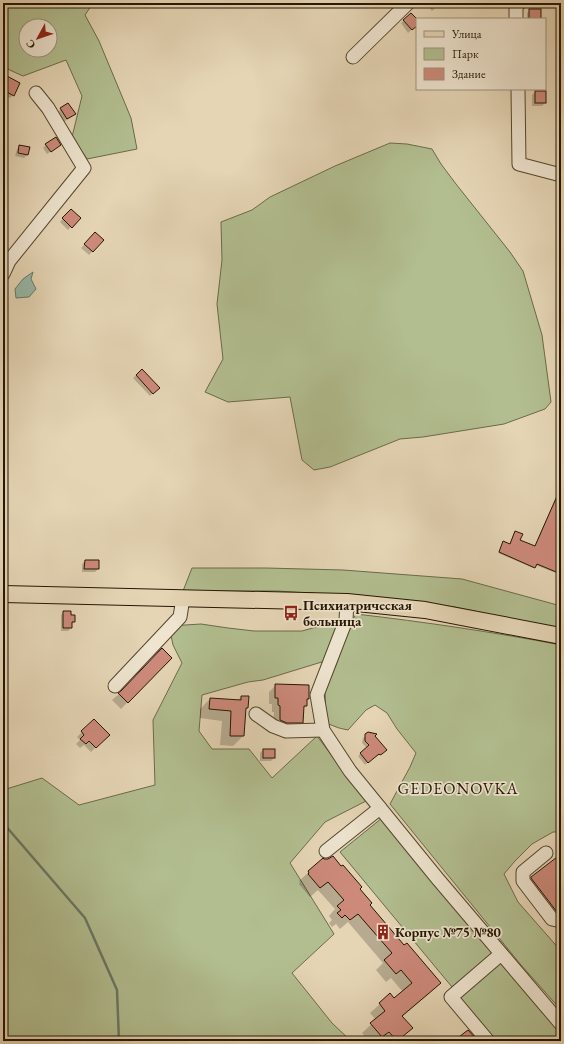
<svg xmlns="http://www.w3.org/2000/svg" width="564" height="1044" font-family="'EB Garamond',serif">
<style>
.green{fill:#b2be90;stroke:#6c6a49;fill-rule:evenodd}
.water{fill:#97b9a8;stroke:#697866}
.shadow{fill:#0003}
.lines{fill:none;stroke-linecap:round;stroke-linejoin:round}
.stream{stroke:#697866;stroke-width:2.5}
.building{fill:#cd8a7b;stroke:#251602}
.minor-casing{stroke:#55462f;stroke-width:15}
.major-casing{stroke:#251602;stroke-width:18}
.minor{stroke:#eee4cf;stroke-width:13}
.major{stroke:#e5d5b5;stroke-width:16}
.labels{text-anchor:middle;stroke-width:3.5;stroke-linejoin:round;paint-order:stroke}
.poi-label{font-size:14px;font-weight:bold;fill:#251602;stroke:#eee4cf;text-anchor:start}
.quarter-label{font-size:16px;letter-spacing:1px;fill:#251602;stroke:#eee4cf}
</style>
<rect width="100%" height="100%" fill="#e5d5b5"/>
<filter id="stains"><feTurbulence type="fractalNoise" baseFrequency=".005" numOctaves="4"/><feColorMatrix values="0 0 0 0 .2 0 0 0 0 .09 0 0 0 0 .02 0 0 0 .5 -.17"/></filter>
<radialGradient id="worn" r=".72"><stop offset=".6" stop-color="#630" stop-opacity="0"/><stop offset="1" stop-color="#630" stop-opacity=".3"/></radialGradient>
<g class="green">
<path d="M3,3H93L85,15L99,41L131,118L137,149L87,159L72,137L82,96L66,60L23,76L3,67ZM26,26H50V50H26Z"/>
<polygon points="390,143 407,144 432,149 441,164 456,184 510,252 523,271 542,335 551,402 545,409 504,424 423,437 400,439 330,467 314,470 302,460 290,397 228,402 205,392 223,359 217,304 222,260 221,222 252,210 270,197 335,166"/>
<polygon points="192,568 266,568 343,570 462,579 561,606 561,629 455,607 357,596 277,591 183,591"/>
<path d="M356,614C425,622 493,632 561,645V832H553L532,844L515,861L504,874L518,902L561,951V1010L521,965L390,804L410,767L416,753L397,729L387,713L375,705L366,710L348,730L339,728L326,723L325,690L336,665L349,627Z"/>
<polygon points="338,621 325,661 263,680 248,682 202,695 199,731 212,749 249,749 272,778 317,736 366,801 325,822 290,863 334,934 292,973 332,1023 351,1041 3,1041 3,790 42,778 79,805 155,785 153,720 182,663 173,645 169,626 201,624 228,628 254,631 302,631"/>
<polygon points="382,818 493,953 452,987 340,852"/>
<polygon points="500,958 561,1030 561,1041 492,1041 457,999"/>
</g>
<polygon class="water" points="33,272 31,279 36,289 29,297 16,298 15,289 23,279"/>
<g class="shadow">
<polygon points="425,3 441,3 432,11"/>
<polygon points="530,10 540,19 527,19 527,13"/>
<polygon points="404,21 417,21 417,25 408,33 401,23"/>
<polygon points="5,77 13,95 10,98 3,95 3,79"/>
<polygon points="535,92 545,92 545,103 542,106 532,106 532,95"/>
<polygon points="61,109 74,114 64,122 58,112"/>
<polygon points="46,145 60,145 47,154 43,148"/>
<polygon points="20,146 27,155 24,158 15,156 17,149"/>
<polygon points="71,210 79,218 68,230 60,222"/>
<polygon points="95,233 103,240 89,255 81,248"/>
<polygon points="142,370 158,388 150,396 133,378"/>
<polygon points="558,493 561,493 561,575 535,565 533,568 498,553 502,544 509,545 514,533 519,541 534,547"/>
<polygon points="85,561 98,569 95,572 82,572 82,564"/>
<polygon points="64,612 70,616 74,621 71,625 71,628 68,631 61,631 61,615"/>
<polygon points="171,658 121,709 112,700 119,694"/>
<polygon points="276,685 308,699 306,701 306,706 302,709 302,722 296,729 273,726 274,712 272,712 272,704 269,704 269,692"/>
<polygon points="241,697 247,708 245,711 243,736 233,746 220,745 222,721 200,718 200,709 210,699 237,701"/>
<polygon points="94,720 108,735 91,752 84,745 80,748 76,744 80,740 77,737"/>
<polygon points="369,733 374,736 383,752 376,757 375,756 365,765 358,756 367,748 362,743 363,738"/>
<polygon points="263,750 274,758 271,761 260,761 260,753"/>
<polygon points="561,855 561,932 557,925 522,888 532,878"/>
<polygon points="309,872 358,889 369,905 404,946 440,983 431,992 402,1017 402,1037 397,1041 380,1041 379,1040 369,1041 362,1033 376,1020 370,1013 380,1004 394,999 403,992 391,978 386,982 376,970 383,963 348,922 340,929 336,924 332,927 329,923 332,920 329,916 335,909 318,890 310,897 299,884 300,882 299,881"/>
</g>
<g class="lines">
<polyline class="stream" points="4,824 85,918 117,990 119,1041"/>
</g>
<g class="building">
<rect x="529" y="9" width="12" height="10"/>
<polygon points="411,13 417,19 417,26 412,30 403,20"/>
<polygon points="5,75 20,83 14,96 3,90 3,79"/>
<rect x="535" y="91" width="11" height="12"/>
<polygon points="68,103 76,114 67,119 60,108"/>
<polygon points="56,137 61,145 51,152 45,144"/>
<polygon points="19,145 30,147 28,155 18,153"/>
<polygon points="71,209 81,218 72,228 62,218"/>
<polygon points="95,232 104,240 93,252 84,244"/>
<polygon points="142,369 160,388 153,394 136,375"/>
<polygon points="561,487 561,574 537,564 535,568 499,552 503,541 510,544 515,531 523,534 520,540 535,546"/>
<polygon points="85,560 99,560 99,569 84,569"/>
<polygon points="63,611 71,611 71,615 75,615 75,622 72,622 72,628 63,628"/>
<polygon points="162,648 172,658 128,703 118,693 121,691"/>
<polygon points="275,684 309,685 309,699 307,699 307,706 304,706 303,723 287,723 280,720 280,706 278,705 278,698 275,698"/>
<polygon points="241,696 249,696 248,708 246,708 244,736 230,736 231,711 209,709 210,698 241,700"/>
<polygon points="94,719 110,735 96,748 89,741 86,744 80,739 84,735 81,731"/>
<polygon points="368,732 377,734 375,736 387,750 382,754 380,755 379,754 368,763 360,753 369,745 365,741 365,734"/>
<rect x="263" y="749" width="12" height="9"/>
<polygon points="561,854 561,878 557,882 561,887 561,913 557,912 531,878 531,877"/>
<polygon points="333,856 341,866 343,865 362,887 360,889 372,903 370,905 404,945 407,943 441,983 402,1016 413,1028 397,1041 389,1032 382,1037 370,1023 385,1011 379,1003 390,993 394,998 412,983 401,970 396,974 384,960 392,953 358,914 350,920 345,915 342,918 337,913 341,910 337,906 344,900 328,882 320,888 308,874 309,873 308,871 323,858 324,859 328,859"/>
<polygon points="468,1030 478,1041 454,1041 464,1033"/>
</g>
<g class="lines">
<g class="minor-casing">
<g id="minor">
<polyline points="516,19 516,7 519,3"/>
<polyline points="353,57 408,3"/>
<polyline points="518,89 519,164 561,175"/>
<polyline points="3,274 9,261 84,168 48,108 36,93"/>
<polyline points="347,602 346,620 317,695 323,730 350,771 437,878 561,1024"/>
<polyline points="115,686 180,617 183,598"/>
<polyline points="256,714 273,726 286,731 323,730"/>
<polyline points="326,851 380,808"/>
<polyline points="546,853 523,872 523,881 552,919 561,921"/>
<polyline points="488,1041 451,997 501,954"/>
</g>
</g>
<g class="major-casing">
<polyline id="major" points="3,594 347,602 425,610 561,636"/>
</g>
<use href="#minor" class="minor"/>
<use href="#major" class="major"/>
</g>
<defs>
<g id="bus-bare" transform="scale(1.2)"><path d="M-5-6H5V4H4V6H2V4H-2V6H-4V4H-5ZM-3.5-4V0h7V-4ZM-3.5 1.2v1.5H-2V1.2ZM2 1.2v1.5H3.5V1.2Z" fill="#8f2418" stroke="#eee4cf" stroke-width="2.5" paint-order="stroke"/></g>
<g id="building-bare" transform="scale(1.2)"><path d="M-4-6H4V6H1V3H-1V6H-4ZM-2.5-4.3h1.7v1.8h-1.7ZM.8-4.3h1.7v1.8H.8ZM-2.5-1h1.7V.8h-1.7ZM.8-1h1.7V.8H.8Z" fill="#8f2418" stroke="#eee4cf" stroke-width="2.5" paint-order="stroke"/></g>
</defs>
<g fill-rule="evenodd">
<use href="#bus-bare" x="291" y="613"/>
<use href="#building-bare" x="383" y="932"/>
</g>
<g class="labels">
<g class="poi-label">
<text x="303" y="610">Психиатрическая<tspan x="303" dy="16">больница</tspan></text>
<text x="395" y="937">Корпус №75 №80</text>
</g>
<g class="quarter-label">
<text x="458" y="794">GEDEONOVKA</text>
</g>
</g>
<rect width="564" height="1044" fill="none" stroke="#e5d5b5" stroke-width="16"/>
<rect x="4" y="4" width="556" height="1036" fill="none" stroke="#251602" stroke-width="2"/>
<rect x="8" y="8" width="548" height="1028" fill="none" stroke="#251602"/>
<rect x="416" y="18" width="130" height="72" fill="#eee4cf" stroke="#9e927d"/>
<rect x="424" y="31" width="20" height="6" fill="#e5d5b5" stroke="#9e927d"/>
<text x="452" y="38" font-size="12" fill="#251602">Улица</text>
<rect x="424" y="48" width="20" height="12" fill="#b2be90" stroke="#9e927d"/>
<text x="452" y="58" font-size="12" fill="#251602">Парк</text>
<rect x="424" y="68" width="20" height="12" fill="#cd8a7b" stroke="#9e927d"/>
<text x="452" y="78" font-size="12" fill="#251602">Здание</text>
<g transform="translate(38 38) rotate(230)"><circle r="19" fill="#eee4cf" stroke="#9e927d"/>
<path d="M0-3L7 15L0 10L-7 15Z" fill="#8f2418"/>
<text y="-6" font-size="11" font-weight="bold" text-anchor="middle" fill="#251602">С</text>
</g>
<rect width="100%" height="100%" filter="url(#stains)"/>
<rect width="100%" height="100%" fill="url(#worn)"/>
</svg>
